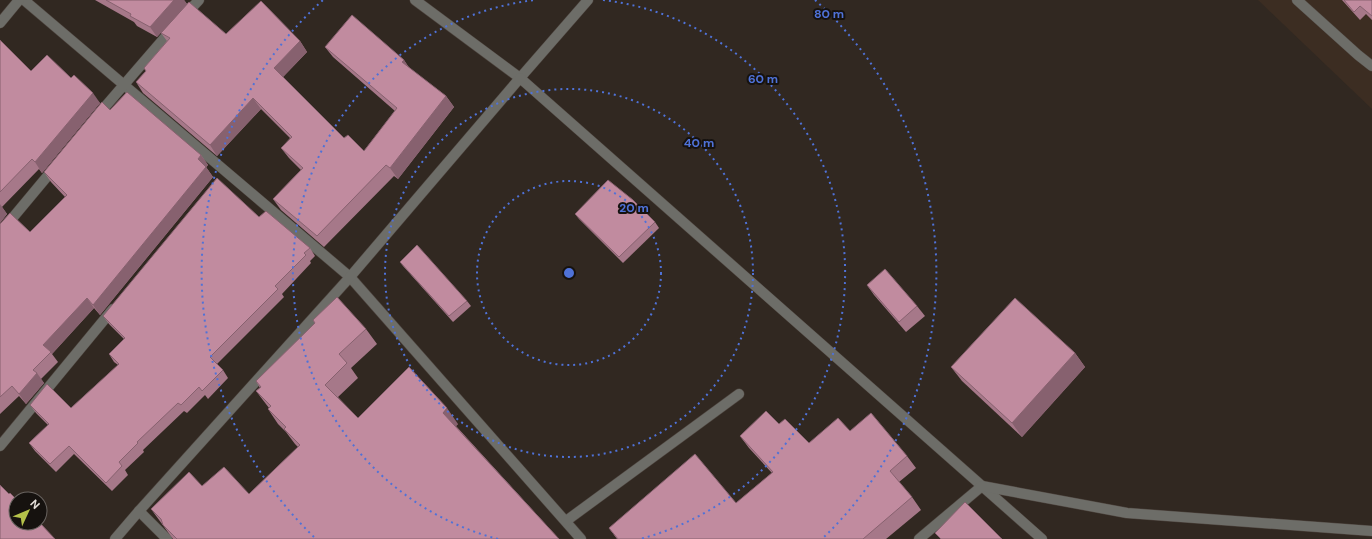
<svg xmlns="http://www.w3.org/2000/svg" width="1372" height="539" font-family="'DM Sans',sans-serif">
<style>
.built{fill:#3c2d22}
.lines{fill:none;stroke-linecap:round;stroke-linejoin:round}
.minor-casing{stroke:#4e453f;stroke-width:11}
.minor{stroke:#6d6d68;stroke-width:10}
.wall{fill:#a67889}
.shaded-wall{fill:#87616f}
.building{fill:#c18b9f;stroke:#87616f}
.ring{fill:none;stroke:#4f72d8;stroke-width:2;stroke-dasharray:2 4}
.centre{fill:#4f72d8;stroke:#16120f;stroke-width:2}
.ring-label{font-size:12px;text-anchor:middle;font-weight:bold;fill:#4f72d8;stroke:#16120f;stroke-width:4;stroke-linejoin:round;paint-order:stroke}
</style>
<rect width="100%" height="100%" fill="#312821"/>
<polygon class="built" points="1258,0 1372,0 1372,109"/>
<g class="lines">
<g class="minor-casing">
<g id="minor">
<polyline points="24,0 350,277 581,539"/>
<polyline points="415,0 520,78 588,0"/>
<polyline points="1297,0 1358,55 1372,66"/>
<polyline points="185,15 199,0"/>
<polyline points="0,23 19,0"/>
<polyline points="97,116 173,28"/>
<polyline points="0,233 55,167"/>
<polyline points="0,446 113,309"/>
<polyline points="139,511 167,539"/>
<polyline points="566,521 739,394"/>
<polyline points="115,539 139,511 350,277 520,78 1042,539"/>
<polyline points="919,539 982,486 1127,513 1372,531"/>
</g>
</g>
<use href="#minor" class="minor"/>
</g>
<g class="wall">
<polygon points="95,0 184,0 187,4 157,37 137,26 134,22"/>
<polygon points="1342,0 1372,0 1372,20 1366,14 1360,20"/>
<polygon points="161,33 226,34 300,41 307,52 283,77 344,138 364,151 395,111 333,57 325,47 404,60 410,69 446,96 454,107 398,179 394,176 324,247 281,210 273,199 301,170 289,158 281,148 290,138 261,109 217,156 143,93 136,82 146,71 144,68 167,41"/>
<polygon points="0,40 31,71 71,78 100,103 42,173 39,169 2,207 7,214 0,223"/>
<polygon points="110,110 201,155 208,165 206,167 213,177 100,315 94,308 52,354 58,362 41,379 44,383 26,404 19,396 0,414 0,224 30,232 65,197 51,182 44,172"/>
<polygon points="575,214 655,222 659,228 623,263 579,219"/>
<polygon points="259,217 310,248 315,256 310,261 311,263 282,294 284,297 217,364 223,370 228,378 208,399 205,395 187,413 184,411 143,450 144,452 125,470 128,475 112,491 74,454 56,472 35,451 29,443 48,425 36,413 30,405 71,408 118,365 114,362 109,354 124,339 109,324 103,316"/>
<polygon points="400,262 467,301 471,306 453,322 404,267"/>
<polygon points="867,285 917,306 925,316 906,332 874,295"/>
<polygon points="313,320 366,329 377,344 351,368 358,378 338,397 358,418 458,424 456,426 559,539 173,539 151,509 202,486 249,494 298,447 295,444 286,432 278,424 268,409 269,408 256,391 260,388 256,381 315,324"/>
<polygon points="1075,353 1085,367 1022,437 962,381 951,367"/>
<polygon points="779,424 809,443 850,431 907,456 916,468 899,482 912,497 921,510 886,539 617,539 609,528 736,503 772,473 749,448 740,436"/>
</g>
<g class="shaded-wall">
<polygon points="174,0 184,0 187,4 157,37 150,27"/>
<polygon points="300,41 307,52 281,79 274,68"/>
<polygon points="404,60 411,71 402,62"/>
<polygon points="93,93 100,103 42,173 35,162"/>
<polygon points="446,96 454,107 398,179 390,168"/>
<polygon points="253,98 261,109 217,156 210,145"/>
<polygon points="201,155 208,165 205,169 198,159"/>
<polygon points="206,167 213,177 100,315 93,305"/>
<polygon points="0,204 7,214 0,223"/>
<polygon points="87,298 94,308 52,354 43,345"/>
<polygon points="1075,353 1085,367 1022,437 1012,423"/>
<polygon points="37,373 44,383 26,404 19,394"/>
<polygon points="447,408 458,424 454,428 443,413"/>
</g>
<g class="building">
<polygon points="106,0 174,0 150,27 130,16 131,14"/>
<polygon points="1344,0 1372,0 1372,16 1360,6 1354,12"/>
<polygon points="261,1 300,41 274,68 344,138 348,135 364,151 397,108 325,47 352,15 404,60 402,62 446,96 390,168 386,165 317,236 273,199 303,168 281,148 292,137 253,98 210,145 136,82 146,71 144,68 170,38 161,33 189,2 226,34"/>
<polygon points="0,40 31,71 47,55 71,78 74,75 93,93 35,162 32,159 0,192"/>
<polygon points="127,92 201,155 198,159 206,167 93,305 87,298 43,345 51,352 33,370 37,373 19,394 12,386 0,397 0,224 10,213 30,232 67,195 44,172 102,102 110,110"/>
<polygon points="217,178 259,217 266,211 310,248 304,253 306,255 275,286 278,289 210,357 223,370 202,391 199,387 181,405 178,403 137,442 138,443 119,462 122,466 106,483 69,446 50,464 29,443 49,424 30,405 47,384 71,408 119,364 109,354 125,338 103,316"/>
<polygon points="608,180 633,200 655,222 619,257 575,214"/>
<polygon points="417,245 467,301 449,316 400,262"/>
<polygon points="885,269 917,306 899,322 867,285"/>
<polygon points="337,297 366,329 339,354 347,363 325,385 358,418 409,367 447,408 443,413 559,539 177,539 163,525 161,519 151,509 189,472 202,486 224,467 249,494 300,445 284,429 286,427 268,409 271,406 256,391 261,387 256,381 315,323 313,320"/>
<polygon points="1015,298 1075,353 1012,423 951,367"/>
<polygon points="766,411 779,424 785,419 809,443 838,418 850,431 871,413 907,456 890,471 912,497 863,539 618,539 609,528 695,454 736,503 773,472 740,436"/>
<polygon points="0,485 9,494 10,493 16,499 16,523 40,523 55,539 0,539"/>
<polygon points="965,502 1002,539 941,539 935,533"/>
</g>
<g class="ring">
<circle cx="569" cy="273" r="92"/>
<circle cx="569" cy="273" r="184"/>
<path d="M498 539A275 275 0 0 1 535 0M603 0A275 275 0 0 1 640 539"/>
<path d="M314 537A367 367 0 0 1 323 0M815 0A367 367 0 0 1 824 537"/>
</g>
<circle cx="569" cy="273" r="6" class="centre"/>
<g class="ring-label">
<text x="829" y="18">80 m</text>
<text x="763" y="83">60 m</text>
<text x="699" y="147">40 m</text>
<text x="634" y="212">20 m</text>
</g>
<g transform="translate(28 511) rotate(46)"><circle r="19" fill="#16120f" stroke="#696460"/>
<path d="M0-3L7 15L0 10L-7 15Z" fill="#b5c24a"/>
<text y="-6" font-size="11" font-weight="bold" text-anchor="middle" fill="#e5dfda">N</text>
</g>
</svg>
